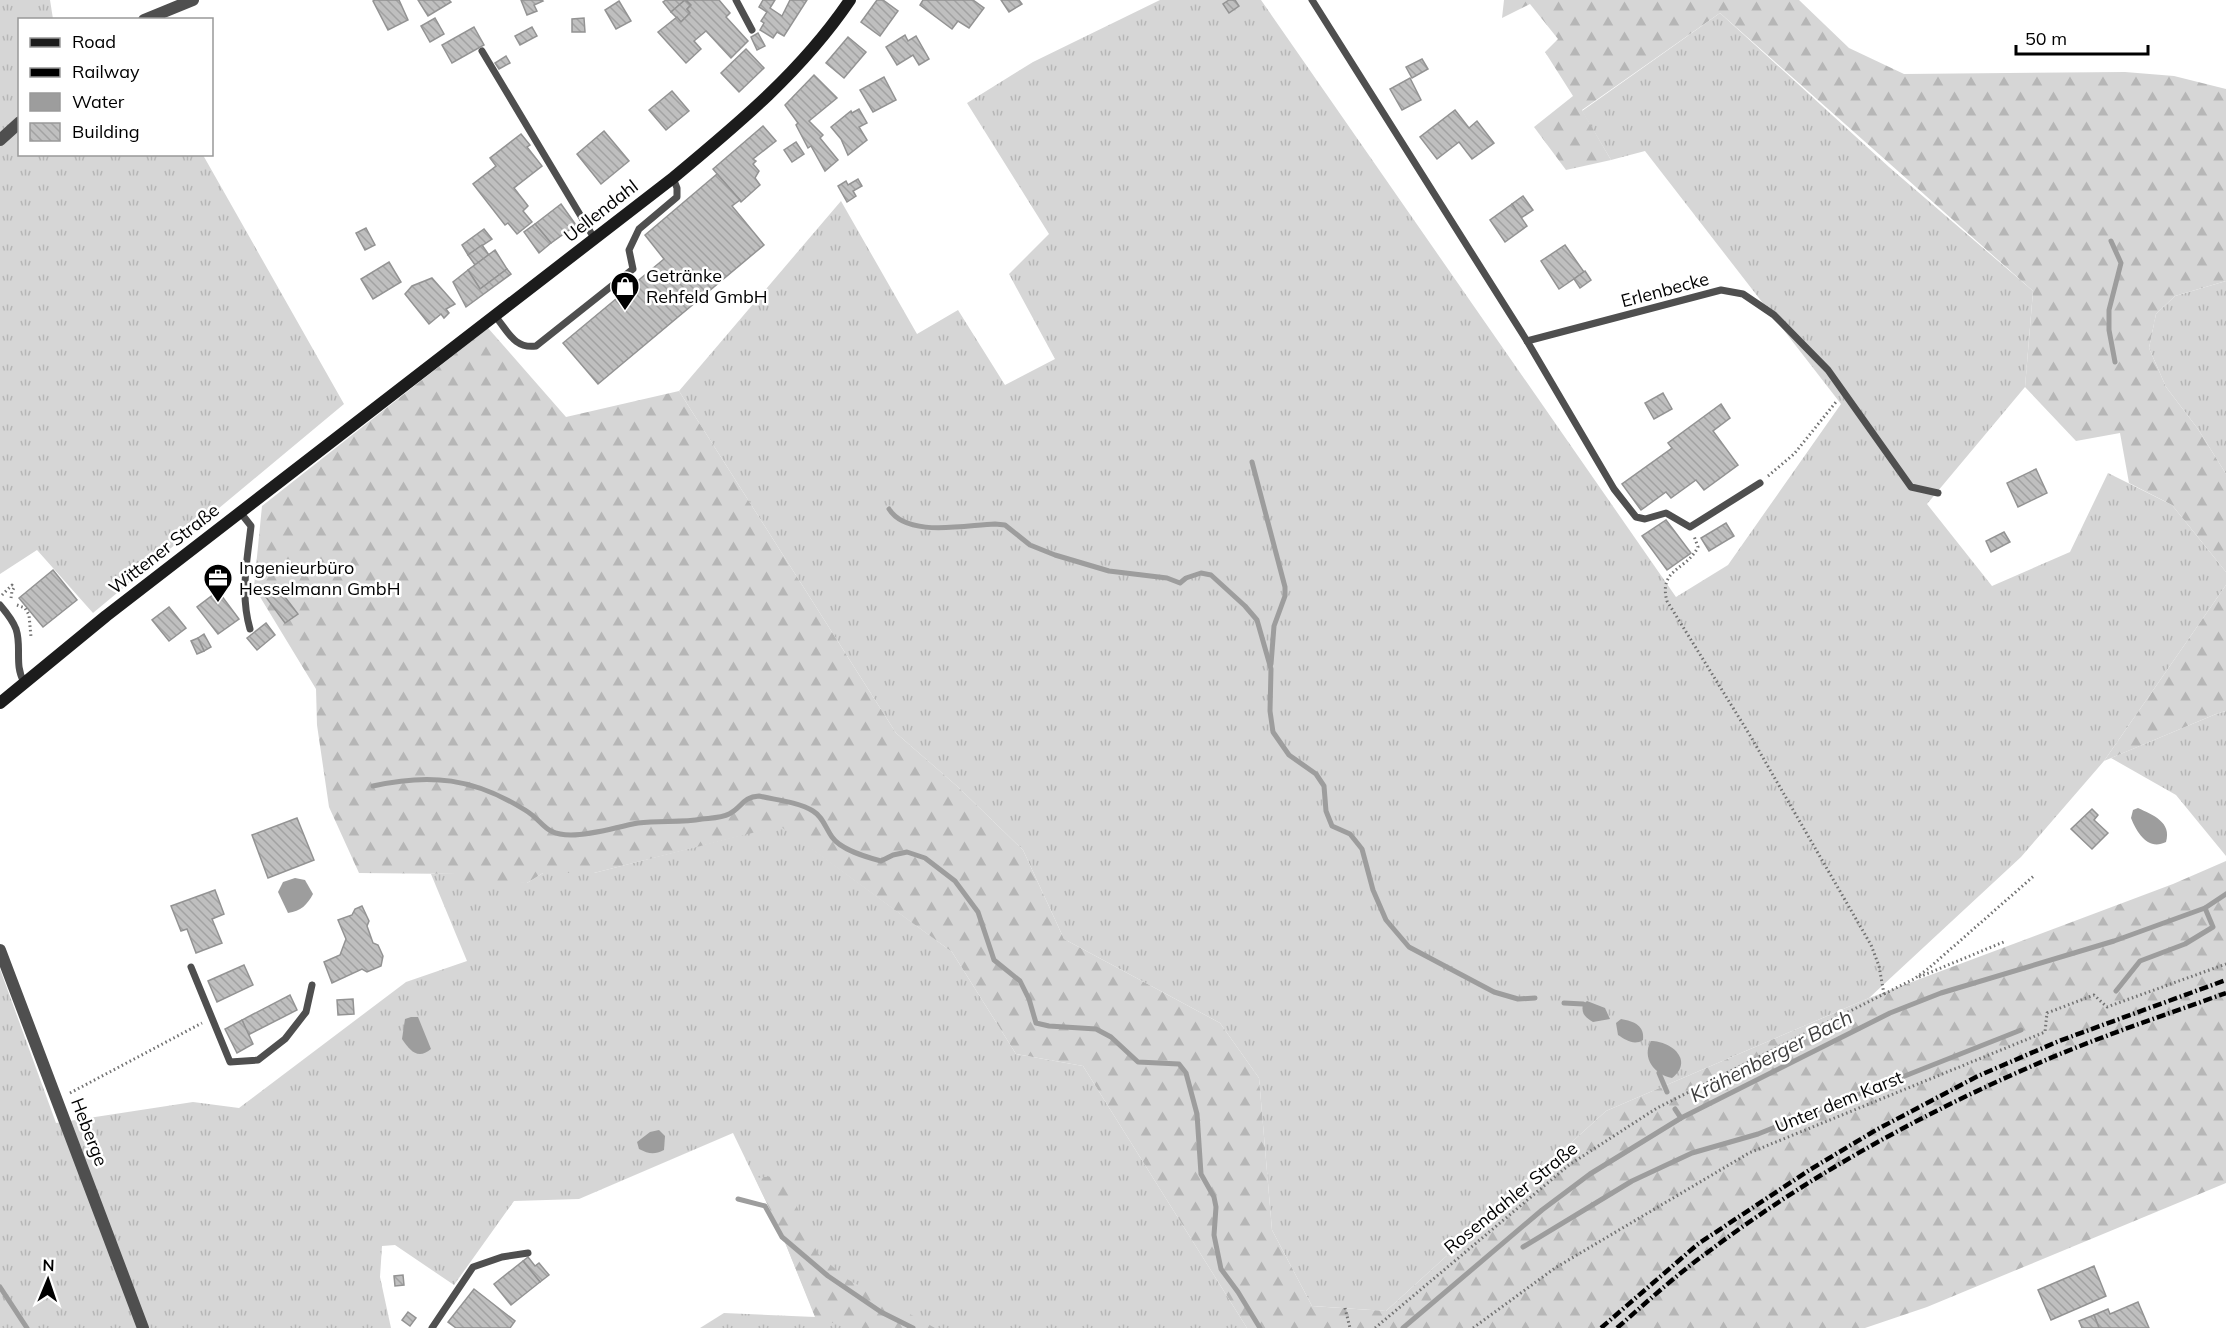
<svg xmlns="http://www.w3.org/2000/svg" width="2226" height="1328" font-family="Mulish,sans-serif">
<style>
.grass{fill:url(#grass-tufts)}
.forest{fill:url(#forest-firs)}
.water{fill:#9d9d9d}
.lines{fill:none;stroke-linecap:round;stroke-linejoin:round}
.stream{stroke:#9d9d9d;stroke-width:5}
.building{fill:url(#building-back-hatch);stroke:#939393;stroke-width:1.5}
.path{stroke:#717171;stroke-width:3;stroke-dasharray:1.5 3;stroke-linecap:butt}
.lane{stroke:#4f4f4f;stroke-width:7}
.street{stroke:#4f4f4f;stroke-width:12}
.secondary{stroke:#1c1c1c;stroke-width:12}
.rail{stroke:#000;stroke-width:4.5;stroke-dasharray:9 3 1.5 3;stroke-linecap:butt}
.labels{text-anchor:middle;stroke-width:5;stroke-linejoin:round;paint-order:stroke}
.street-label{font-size:18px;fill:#000;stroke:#fff}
.poi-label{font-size:18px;fill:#000;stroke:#fff;text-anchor:start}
.water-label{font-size:20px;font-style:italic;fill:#3e3e3e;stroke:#fff}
</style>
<defs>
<pattern id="grass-tufts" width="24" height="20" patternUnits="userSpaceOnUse" patternTransform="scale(1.5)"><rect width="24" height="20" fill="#d6d6d6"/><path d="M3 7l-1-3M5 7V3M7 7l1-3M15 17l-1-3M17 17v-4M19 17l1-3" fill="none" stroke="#b6b6b6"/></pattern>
<pattern id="forest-firs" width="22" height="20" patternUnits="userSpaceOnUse" patternTransform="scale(1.5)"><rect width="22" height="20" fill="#d6d6d6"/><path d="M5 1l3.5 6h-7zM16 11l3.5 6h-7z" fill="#b6b6b6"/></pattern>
<pattern id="building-back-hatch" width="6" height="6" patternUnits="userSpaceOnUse" patternTransform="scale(1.5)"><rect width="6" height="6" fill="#bfbfbf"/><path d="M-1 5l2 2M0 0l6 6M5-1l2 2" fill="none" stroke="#a2a2a2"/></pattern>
</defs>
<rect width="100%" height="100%" fill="#fff"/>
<g class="grass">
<polygon points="0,0 50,0 53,19 20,20 20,154 203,155 344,404 93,613 37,550 0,574"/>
<polygon points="1160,0 1261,0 1676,597 1728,565 1841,404 1645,151 1611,160 1582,111 1720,13 1889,167 2033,291 2025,387 1927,504 1992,586 2070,552 2108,473 2172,505 2226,572 2226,585 2104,761 2021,857 1869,998 1606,1111 1386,1311 1312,1306 1272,1230 1259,1078 1220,1023 1064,939 1023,850 958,787 896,733 679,391 841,201 917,334 958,310 1005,385 1055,359 1009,274 1049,234 967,103 1033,62"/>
<polygon points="2226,281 2226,474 2198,429 2166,387 2149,348 2156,314 2175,296"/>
<polygon points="2226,711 2226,856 2176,795 2111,758 2216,714"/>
<polygon points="780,825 952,952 1016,1054 1083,1066 1247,1328 700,1328 724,1313 815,1317 782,1235 733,1133 579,1199 514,1201 454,1285 395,1245 382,1246 380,1277 391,1328 0,1328 0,969 56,1123 193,1102 239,1108 406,982 467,961 431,874 457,874 527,883 543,873 594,873"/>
</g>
<g class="forest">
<polygon points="1504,0 1799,0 1849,48 1904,74 2125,72 2174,76 2226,89 2226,281 2175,296 2156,314 2149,348 2166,387 2198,429 2226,474 2226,572 2172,505 2129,483 2120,433 2076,441 2025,387 2033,291 1720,13 1582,110 1611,160 1566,170 1534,127 1573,96 1545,52 1558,39 1530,4 1502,18"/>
<polygon points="488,328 566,417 679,391 896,733 958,787 1023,850 1064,939 1220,1023 1259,1078 1272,1230 1312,1306 1386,1311 1606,1111 1869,998 2173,884 2226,861 2226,1183 1927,1307 1865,1328 1247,1328 1083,1066 1016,1054 952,952 780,826 594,873 543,873 527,883 466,882 456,874 359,873 329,807 317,725 316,689 254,587 262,506"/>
<polygon points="2226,585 2226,711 2216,714 2104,761"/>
<polygon points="776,1176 793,1198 818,1254 847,1279 935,1328 850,1328 816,1318 782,1235 755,1178"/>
</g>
<g class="water">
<path d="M2138,808C2153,815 2172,822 2166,842C2148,851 2137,833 2131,818L2133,810Z"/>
<path d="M295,878L305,880L313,894C307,905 301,911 288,913L278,892L283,882Z"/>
<path d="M1587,1001L1605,1008L1610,1019L1593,1022C1585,1017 1581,1014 1583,1004Z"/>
<path d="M411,1017H418L431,1049C418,1060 410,1051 402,1039L405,1019Z"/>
<path d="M1621,1019C1634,1021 1645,1026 1643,1040C1634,1046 1626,1040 1618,1035L1616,1023Z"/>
<path d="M1651,1041C1672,1041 1694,1061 1672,1078C1655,1075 1641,1058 1651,1041Z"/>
<path d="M659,1130L665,1136L664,1150C654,1155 649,1154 639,1149L637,1142L650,1132Z"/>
</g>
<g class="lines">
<g class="stream">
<polyline points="2111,241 2121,263 2109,310 2109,330 2115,362"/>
<polyline points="1252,462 1285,587 1285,596 1274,626 1271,664"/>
<path d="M889,509C907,538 965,525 995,524L1005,525L1030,545L1055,555L1109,571L1167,578L1180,583L1186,578L1201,573L1211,575L1245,606L1257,620L1271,669L1270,711L1273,732L1289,755L1316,774L1324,786L1326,811L1332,826L1350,834L1362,849L1373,890L1386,920L1409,947L1494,992L1518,999L1535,998"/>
<path d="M373,786C430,773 474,778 525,810C545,822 543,835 571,835C594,835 616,827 638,823C660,820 681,823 702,819C710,818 722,818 729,814C742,808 742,797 759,796C776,800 798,802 813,811C823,817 825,827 832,837C841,850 866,857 881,861L893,855L907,852L925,858L955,881L978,912L994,960L1020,981L1029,999L1036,1023L1049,1026L1096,1029L1111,1037L1138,1062L1179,1064L1186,1073L1197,1114L1201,1174L1214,1197L1216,1207L1214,1235L1221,1269L1238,1292L1260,1328"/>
<polyline points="2116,991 2140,961 2185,944 2213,927 2205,908 2226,894"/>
<polyline points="1564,1003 1583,1004"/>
<polyline points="1659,1073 1667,1092"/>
<polyline points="1675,1109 1681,1118"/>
<polyline points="738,1199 765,1206 782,1237 828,1276 881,1312 913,1328"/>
<polyline points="1523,1247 1632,1181 1692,1153 1758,1134 2021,1030"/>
<polyline points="0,1287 27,1328"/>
<polyline points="1403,1328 1542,1210 1590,1174 1681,1118 1890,1013 1941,993 2114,941 2205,908"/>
</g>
</g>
<g class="building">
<polygon points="375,0 399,0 408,20 388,30 373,1"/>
<polygon points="418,0 449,0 451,2 428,16"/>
<polygon points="521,0 542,0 543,1 534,5 537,11 527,15"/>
<polygon points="666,0 685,0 671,12 663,2"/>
<polygon points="685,0 691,5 687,9 690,13 681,22 671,12"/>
<polygon points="686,0 719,0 730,13 726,17 748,41 731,58 706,31 694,41 701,49 686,63 658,32 677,17 681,22 690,13 687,9 691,5"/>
<polygon points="763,0 775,0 770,8 782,16 790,0 807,0 784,36 777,32 773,38 760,30 764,23 761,21 767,12 759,7"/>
<polygon points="877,0 883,0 898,11 880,36 861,22"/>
<polygon points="923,0 973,0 984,8 969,28 958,21 952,29 920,5"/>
<polygon points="1001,0 1019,0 1022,4 1009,12"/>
<polygon points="1229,0 1235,0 1239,6 1229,13 1223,4"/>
<polygon points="619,1 631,21 616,29 605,10"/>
<polygon points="435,18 444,34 430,42 421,26"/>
<polygon points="584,18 585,32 572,32 572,19"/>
<polygon points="474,27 484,45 452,63 442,45"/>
<polygon points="532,27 537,36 520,45 515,36"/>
<polygon points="758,33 765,46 757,50 751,37"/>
<polygon points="905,35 908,41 916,36 929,59 919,65 913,55 897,65 886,47"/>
<polygon points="848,37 866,52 844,78 826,63"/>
<polygon points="746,49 764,68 739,92 721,73"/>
<polygon points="506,56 510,63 499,69 495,63"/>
<polygon points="1422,59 1428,69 1412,78 1406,67"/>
<polygon points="814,75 837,98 809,121 823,135 820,138 838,160 825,171 811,146 808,148 796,125 798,123 785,105"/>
<polygon points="884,77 896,100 873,112 860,90"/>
<polygon points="1410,78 1421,100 1402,110 1390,89"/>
<polygon points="672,91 689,111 666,130 649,110"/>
<polygon points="859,109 867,123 859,127 867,140 848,155 841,139 831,127 851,111 852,113"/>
<polygon points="1455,110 1469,128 1477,121 1494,143 1472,159 1459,142 1437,159 1420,137"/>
<polygon points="763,126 776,141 753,159 756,161 753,164 759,171 755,178 760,185 741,202 713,169"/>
<polygon points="604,131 629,161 601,184 577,154"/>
<polygon points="521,134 530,145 527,147 542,166 514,188 528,206 523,211 532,222 517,234 508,223 505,225 473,184 496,166 490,158"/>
<polygon points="796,142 804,154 792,162 784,150"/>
<polygon points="717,174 740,200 732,206 764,245 598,384 563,343 664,259 645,235"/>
<polygon points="858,179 862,186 853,191 856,196 847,202 838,186 846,181 848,185"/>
<polygon points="1523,196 1533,210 1521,218 1512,204"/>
<polygon points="561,204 576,225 551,243 535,224"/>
<polygon points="1512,204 1527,226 1505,242 1490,220"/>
<polygon points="535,224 551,243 539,253 524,232"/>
<polygon points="366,228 375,245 365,250 356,233"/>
<polygon points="484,229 492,239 468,255 462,245"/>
<polygon points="482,245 489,255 475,265 468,255"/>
<polygon points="1565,245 1584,272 1559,289 1541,261"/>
<polygon points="495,250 507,269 480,289 468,270"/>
<polygon points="389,262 401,282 373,299 361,279"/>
<polygon points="507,269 511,274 466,307 453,282 468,270 480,289"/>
<polygon points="1585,271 1591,280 1580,288 1574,279"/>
<polygon points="432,278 455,304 446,309 449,313 444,318 441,314 429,324 405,294 412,286"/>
<polygon points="1663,393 1672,409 1654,419 1645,403"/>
<polygon points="1721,404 1730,418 1713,431 1738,465 1704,490 1696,480 1671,498 1666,492 1641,510 1622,484 1672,448 1668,443"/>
<polygon points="2036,469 2047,493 2018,507 2007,483"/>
<polygon points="1666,520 1691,553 1667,570 1642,536"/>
<polygon points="1726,523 1734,536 1709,551 1701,538"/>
<polygon points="2004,532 2010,542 1991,552 1986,541"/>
<polygon points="53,570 77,600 43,627 19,598"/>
<polygon points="275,584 298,614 285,623 263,593"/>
<polygon points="218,591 239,619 218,634 197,607"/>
<polygon points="169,607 186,628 169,641 152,620"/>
<polygon points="266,623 275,635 257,650 247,638"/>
<polygon points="204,634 211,647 204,651 198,638"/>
<polygon points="198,638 204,651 197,654 191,641"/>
<polygon points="2092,809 2098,815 2094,820 2108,833 2092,849 2071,829"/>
<polygon points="297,818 314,860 268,878 252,835"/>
<polygon points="215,890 224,914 212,919 222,943 196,953 187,929 181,931 171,906"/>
<polygon points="362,906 369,921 367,926 373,943 378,945 383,956 381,966 367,972 362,969 332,983 324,962 340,955 346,939 338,920 352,915 355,909"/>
<polygon points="244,965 253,985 217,1002 208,981"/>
<polygon points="290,995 297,1010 248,1035 242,1020"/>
<polygon points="353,999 354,1014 338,1015 337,1000"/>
<polygon points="242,1020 253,1044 237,1053 225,1029"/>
<polygon points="528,1257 535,1266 539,1263 549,1275 540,1282 523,1261"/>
<polygon points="523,1261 540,1282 511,1305 494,1284"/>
<polygon points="2094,1266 2106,1296 2051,1320 2038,1290"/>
<polygon points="403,1275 404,1285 395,1286 394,1276"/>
<polygon points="474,1289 515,1321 510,1328 456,1328 448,1322"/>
<polygon points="2138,1302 2149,1328 2099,1328 2094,1315 2108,1309 2110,1314"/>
<polygon points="408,1312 416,1318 410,1326 402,1320"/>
<polygon points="2094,1315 2099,1328 2082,1328 2079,1321"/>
</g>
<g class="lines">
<g class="path">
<polyline points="1768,476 1794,454 1836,402"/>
<polyline points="2,595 12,585 14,588 12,591 11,598"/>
<polyline points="17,605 25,608 29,615 31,637"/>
<polyline points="1919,977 2006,941"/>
<polyline points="1884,994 1914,979 1929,968 2035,875"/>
<polyline points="70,1093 202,1023"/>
<polyline points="1345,1308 1350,1328"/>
<path d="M1375,1328L1569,1165L1657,1108L1884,994L1879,966L1871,945L1751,737L1667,601C1658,569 1687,570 1698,547L1694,536"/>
<polyline points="1473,1328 1555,1268 1749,1153 2045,1032 2047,1013 2094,995 2107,1007 2226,964"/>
</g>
<g class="lane">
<polyline points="736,0 752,30"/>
<polyline points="1312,0 1527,341 1614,489 1636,517 1645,519 1666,513 1690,527 1760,483"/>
<polyline points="482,51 594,238"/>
<path d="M495,316C508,331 514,349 536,346L633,269L629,250L639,229L677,197V188L673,178"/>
<polyline points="1527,341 1721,290 1743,294 1774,315 1828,370 1911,487 1938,493"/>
<path d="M240,512L251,526C247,562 240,594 250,629"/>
<path d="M0,605C6,612 13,621 16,629C22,647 14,665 24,682"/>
<polyline points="191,967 230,1062 258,1060 285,1039 306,1012 312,985"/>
<polyline points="432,1328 473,1267 502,1257 528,1253"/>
</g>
<g class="street">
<polyline points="144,20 193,0"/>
<polyline points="0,140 20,122"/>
<polyline points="0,950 143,1328"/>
</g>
<path class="secondary" d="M0,703L106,616L673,178C738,124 802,71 850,0"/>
<g class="rail">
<polyline points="1601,1328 1698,1244 1811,1169 1876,1130 1978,1076 2059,1041 2226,980"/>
<path d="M1617,1328C1647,1302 1676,1275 1708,1252C1815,1171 1936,1106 2060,1054C2114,1032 2170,1013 2226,993"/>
</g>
</g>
<defs>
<g id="shop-pin" transform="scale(1.5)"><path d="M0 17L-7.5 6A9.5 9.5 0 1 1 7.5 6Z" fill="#000" stroke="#fff"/><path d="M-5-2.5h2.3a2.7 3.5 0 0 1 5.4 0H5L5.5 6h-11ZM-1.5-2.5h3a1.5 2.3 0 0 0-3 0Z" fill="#fff"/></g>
<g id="office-pin" transform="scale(1.5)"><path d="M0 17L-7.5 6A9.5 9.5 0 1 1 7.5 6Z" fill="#000" stroke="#fff"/><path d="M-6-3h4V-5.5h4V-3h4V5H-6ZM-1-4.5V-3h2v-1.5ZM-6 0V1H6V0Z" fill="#fff"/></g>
</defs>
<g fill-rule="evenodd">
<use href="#shop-pin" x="625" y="286"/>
<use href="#office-pin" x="218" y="578"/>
</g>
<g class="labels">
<g class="street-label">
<text transform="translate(601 211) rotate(-38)" y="6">Uellendahl</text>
<text transform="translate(1665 290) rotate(-15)" y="6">Erlenbecke</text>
<text transform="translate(164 549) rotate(-38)" y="6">Wittener Straße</text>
<text transform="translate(1839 1102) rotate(-22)" y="6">Unter dem Karst</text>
<text transform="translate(89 1132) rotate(69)" y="6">Heberge</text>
<text transform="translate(1511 1198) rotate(-39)" y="6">Rosendahler Straße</text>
</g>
<g class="poi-label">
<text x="646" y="282">Getränke<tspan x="646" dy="21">Rehfeld GmbH</tspan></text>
<text x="239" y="574">Ingenieurbüro<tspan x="239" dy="21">Hesselmann GmbH</tspan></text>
</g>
<g class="water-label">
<text transform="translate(1771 1056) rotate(-27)" y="7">Krähenberger Bach</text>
</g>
</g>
<rect x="18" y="18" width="195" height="138" fill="#ffffff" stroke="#999999" stroke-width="1.5"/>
<rect x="30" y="38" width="30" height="9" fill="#1c1c1c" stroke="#999999" stroke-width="1.5"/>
<text x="72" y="48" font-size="18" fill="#000000">Road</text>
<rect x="30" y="68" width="30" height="9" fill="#000000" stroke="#999999" stroke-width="1.5"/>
<text x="72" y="78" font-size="18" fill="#000000">Railway</text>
<rect x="30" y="93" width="30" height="18" fill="#9d9d9d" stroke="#999999" stroke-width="1.5"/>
<text x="72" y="108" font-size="18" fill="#000000">Water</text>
<rect x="30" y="123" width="30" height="18" fill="url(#building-back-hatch)" stroke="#999999" stroke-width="1.5"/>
<text x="72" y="138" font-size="18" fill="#000000">Building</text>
<g transform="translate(48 1280) rotate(2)" stroke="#ffffff" stroke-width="4.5" paint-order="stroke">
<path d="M0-4.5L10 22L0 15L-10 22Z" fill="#000000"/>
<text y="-9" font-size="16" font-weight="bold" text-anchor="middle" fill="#000000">N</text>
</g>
<path d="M2016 45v9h132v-9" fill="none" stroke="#000000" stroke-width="3"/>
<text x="2025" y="45" font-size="18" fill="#000000" stroke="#ffffff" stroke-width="4.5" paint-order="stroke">50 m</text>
</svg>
